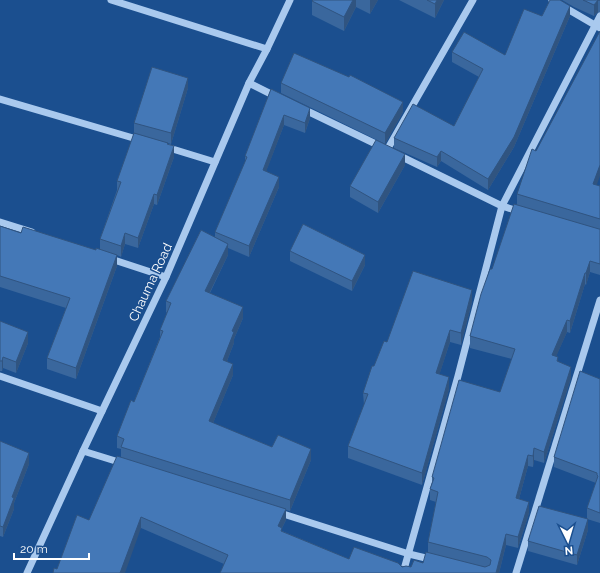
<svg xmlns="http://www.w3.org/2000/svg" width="600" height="573" font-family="Raleway,sans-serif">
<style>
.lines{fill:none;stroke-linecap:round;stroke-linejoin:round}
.minor{stroke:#a9c9ee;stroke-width:7}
.wall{fill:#3a679d}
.shaded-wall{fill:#305480}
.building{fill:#4478b7;stroke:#305480}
.labels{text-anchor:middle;stroke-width:3;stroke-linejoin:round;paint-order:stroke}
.street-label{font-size:13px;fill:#fff;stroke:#1b4f8f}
</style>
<rect width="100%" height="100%" fill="#1b4f8f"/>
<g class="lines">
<g class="minor">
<polyline points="111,0 267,49"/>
<polyline points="552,0 600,28"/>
<polyline points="249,83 277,97"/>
<polyline points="0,99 140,140"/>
<polyline points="303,109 382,147"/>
<polyline points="166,147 215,162"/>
<polyline points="387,150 473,0"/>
<polyline points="398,155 502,206 521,212"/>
<polyline points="0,222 32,232"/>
<polyline points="108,258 166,277"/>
<polyline points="0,376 102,411"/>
<polyline points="83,451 122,463"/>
<polyline points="277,512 409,554 434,560"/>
<polyline points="27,573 83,451 166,277 249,83 267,49 290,0"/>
<polyline points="403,573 458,376 502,206 600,16"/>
<polyline points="516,573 600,300"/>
</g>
</g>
<g class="wall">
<polygon points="313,0 378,0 370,14 356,7 344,31 312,15 312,1"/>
<polygon points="399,0 444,0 435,18"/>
<polygon points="562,0 600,0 600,12 598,12 594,16 574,7"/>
<polygon points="542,16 570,16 514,147 488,190 441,161 437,167 394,148 394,138 454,126 479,77 452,62 452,52 505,55"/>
<polygon points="281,83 403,112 385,144 281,93"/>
<polygon points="188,88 171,144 134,133 134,123"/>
<polygon points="271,89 310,118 305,133 284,125 266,171 279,187 249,257 228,248 228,255 210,293 243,318 234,339 234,343 227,361 233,375 213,423 272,447 311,460 290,511 286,510 286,520 282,528 282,531 349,559 411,567 423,563 428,552 428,542 436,502 430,500 430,489 432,484 432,477 500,392 512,359 470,348 470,336 492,269 517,205 517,194 597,185 600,186 600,275 590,272 586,285 585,284 570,333 567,332 556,356 558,362 571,378 544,463 534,460 533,467 528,466 519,499 529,513 518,548 506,545 499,573 220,573 224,564 141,528 57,569 89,520 121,457 121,449 117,448 117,436 134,402 160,337 160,330 167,313 166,312 166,301 215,237 215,232 245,164 245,156"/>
<polygon points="168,144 174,157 157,205 154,204 138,248 125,244 121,257 117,255 117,266 76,379 47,369 47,358 66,308 0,287 0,226 21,233 96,250 100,250 100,239 117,190 117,181"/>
<polygon points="405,165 378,213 350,197 350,186"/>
<polygon points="290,251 365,265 352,291 290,261"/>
<polygon points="472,302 461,345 450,342 439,375 449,389 422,485 348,458 348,446 364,405 363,393 374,366 387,342"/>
<polygon points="0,321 28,343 16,373 3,368 2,371 0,371"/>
<polygon points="600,379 600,523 587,519 587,508 596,483 554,467 554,457"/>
<polygon points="0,441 29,464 14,503 14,509 3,537 0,536"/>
<polygon points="588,530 577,565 528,551 528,541"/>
</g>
<g class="shaded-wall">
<polygon points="353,0 356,0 356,7 344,31 344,17"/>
<polygon points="370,0 378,0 370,14"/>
<polygon points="437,0 444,0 435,18 435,4"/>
<polygon points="598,0 598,12 594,16 594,5"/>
<polygon points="570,6 570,16 514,147 488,190 488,179"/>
<polygon points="188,78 188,88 171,144 171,133"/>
<polygon points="403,102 403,112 385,144 385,133"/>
<polygon points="310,108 310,118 305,133 305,123"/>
<polygon points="284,115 284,125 263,180 263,170"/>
<polygon points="174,146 174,157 157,205 157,195"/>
<polygon points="441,151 441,161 437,167 437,157"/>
<polygon points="405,154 405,165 378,213 378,202"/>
<polygon points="600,165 600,176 593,195 593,184"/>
<polygon points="279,177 279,187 249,257 249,246"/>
<polygon points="154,194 154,204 138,248 138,238"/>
<polygon points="125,233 125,244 121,257 121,246"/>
<polygon points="228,244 228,255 205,302 205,291"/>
<polygon points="117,255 117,266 76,379 76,368"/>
<polygon points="365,255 365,265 352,291 352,281"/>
<polygon points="590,261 590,272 586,285 586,273"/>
<polygon points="585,273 585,284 570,333 570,321"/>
<polygon points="472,290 472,302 461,345 461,333"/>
<polygon points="243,307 243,318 234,339 234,343 223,371 223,360 232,331"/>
<polygon points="567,320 567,332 552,366 552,355"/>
<polygon points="450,330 450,342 436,385 436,373"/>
<polygon points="28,332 28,343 16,373 16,362"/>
<polygon points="3,357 3,368 2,371 2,361"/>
<polygon points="233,364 233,375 209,433 209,421"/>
<polygon points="571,367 571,378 544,463 544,452"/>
<polygon points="449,377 449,389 422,485 422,473"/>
<polygon points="534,448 534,460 533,467 533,456"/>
<polygon points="311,449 311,460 290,511 290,500"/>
<polygon points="29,453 29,464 14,503 14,509 3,537 3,527 12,497"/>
<polygon points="528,455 528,466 516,510 516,498"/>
<polygon points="529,502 529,513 518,548 518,537"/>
<polygon points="286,509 286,520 282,528 282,539 278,526"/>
<polygon points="141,517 141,528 125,573 120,573"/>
<polygon points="588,519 588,530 577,565 577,555"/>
<polygon points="506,534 506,545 499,573 496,573"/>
</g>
<g class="building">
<polygon points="313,0 353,0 344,17 312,1"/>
<polygon points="427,0 437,0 435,4"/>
<polygon points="550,0 560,0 570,6 514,137 488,179 441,151 437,157 394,138 413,104 454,126 483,69 452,52 464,32 505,55 524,9 542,16"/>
<polygon points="583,0 600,0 598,0 594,5"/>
<polygon points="600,31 600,165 593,184 600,186 600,219 517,194 532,149 536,151"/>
<polygon points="294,53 349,77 350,75 403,102 385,133 281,83"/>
<polygon points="152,67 188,78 171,133 134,123"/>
<polygon points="271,89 310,108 305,123 284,115 263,170 279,177 249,246 215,232 247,157 245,156"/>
<polygon points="134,133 168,143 167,144 174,146 157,195 154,194 138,238 125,233 121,246 100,239 121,182 117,181"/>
<polygon points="376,140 405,154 378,202 350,186"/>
<polygon points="514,204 599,229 600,229 600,264 590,261 586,273 585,273 570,321 567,320 552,355 558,357 557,361 571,367 544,452 534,448 533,456 528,455 516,498 529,502 518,537 506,534 496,573 220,573 228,555 141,517 120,573 53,573 54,568 57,569 77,515 89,520 117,456 286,509 278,526 282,528 281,531 349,559 354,547 398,563 402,567 406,566 411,567 414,560 423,563 426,552 485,567 490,565 491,560 487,557 428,542 438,492 430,489 434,478 432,477 459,380 500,392 515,349 470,336 481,294 490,269 492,269"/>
<polygon points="303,224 365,255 352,281 290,251"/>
<polygon points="0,226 21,233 23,227 96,250 96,248 117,255 76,368 47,358 70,298 0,276"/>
<polygon points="201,230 228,244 205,291 243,307 232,331 234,332 223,360 233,364 209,421 272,447 278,435 311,449 290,500 121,447 124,439 117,436 131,400 134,402 163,331 160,330 171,303 166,301"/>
<polygon points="413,271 472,290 461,333 450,330 436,373 449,377 422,473 348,446 368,394 363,393 372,366 374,366 384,341 387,342"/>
<polygon points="0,321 28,332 16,362 3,357 2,361 0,361"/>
<polygon points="580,371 600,379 600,513 587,508 598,476 597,475 597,473 554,457"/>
<polygon points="0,441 29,453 12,497 14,498 3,527 0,526"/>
<polygon points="539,506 588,519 577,555 528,541"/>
</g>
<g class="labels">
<g class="street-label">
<text transform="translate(150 282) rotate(-65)" y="5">Chauma Road</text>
</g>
</g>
<g transform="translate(568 541) rotate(175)" stroke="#1b4f8f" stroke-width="3" paint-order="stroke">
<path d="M0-3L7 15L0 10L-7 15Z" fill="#ffffff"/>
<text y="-6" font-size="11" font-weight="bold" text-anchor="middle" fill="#ffffff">N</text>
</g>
<path d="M14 553v6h75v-6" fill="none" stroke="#ffffff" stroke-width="2"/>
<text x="20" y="553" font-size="12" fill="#ffffff" stroke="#1b4f8f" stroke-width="3" paint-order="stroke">20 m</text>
</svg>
